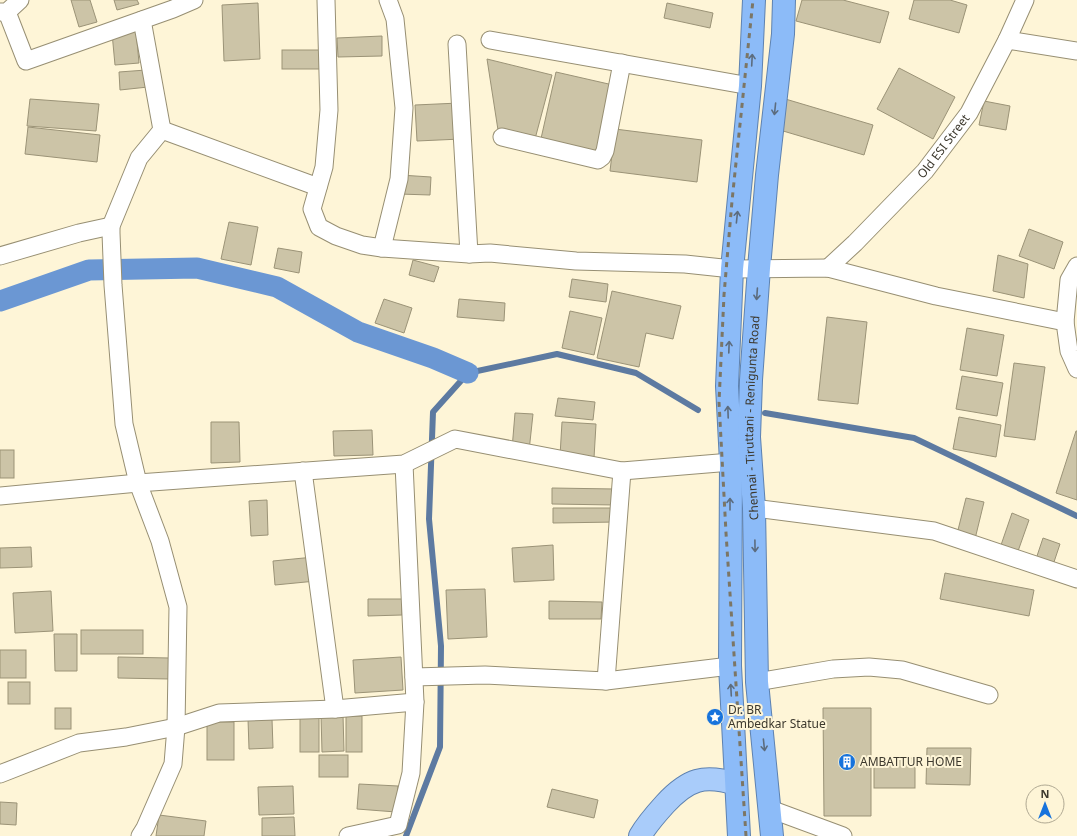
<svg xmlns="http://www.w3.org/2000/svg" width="1077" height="836" font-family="'Noto Sans',sans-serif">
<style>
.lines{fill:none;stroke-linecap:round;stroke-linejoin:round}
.stream{stroke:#5d7aa1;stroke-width:6}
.canal{stroke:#6b97d3;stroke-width:21}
.building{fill:#ccc4a7;stroke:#9b9377}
.minor-casing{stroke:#978f73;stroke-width:19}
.primary-casing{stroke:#5e82b0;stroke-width:24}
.trunk-casing{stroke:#5e82b0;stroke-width:24}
.minor{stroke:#fff;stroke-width:17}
.primary{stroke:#a9ccfa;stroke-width:22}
.trunk{stroke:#8cbbf8;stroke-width:22}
.rail{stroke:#7c7665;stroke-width:3;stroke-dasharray:5 5;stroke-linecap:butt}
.oneway{stroke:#5c6c7e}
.labels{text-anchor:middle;stroke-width:4;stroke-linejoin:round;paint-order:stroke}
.street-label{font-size:12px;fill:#3c382d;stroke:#fef5d7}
.poi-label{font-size:12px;fill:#3c382d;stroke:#fef5d7;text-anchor:start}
</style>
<rect width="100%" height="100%" fill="#fef5d7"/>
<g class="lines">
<g class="stream">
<polyline points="765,413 914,438 1077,516"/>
<polyline points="406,836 440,747 441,646 429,519 433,412 468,373 557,354 636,373 698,410"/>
</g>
<polyline class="canal" points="0,301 89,270 197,268 277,287 358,332 433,358 468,373"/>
</g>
<g class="building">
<polygon points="71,0 90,0 97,22 79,27"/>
<polygon points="114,0 137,0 139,4 117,10"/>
<polygon points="802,0 843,0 889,12 880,43 796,21"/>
<polygon points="914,0 950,0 967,5 959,33 909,19"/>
<polygon points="258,3 260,59 224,61 222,5"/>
<polygon points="667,3 713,13 710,28 664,18"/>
<polygon points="136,30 139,63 115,65 112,33"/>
<polygon points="382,36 382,56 338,57 337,38"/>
<rect x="282" y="50" width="38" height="19"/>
<polygon points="487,59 552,75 535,139 498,130"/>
<polygon points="899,68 955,97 933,139 877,109"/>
<polygon points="146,70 148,87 120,90 119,72"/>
<polygon points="556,72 613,85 597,156 540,143"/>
<polygon points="782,98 873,125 864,155 773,128"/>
<polygon points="30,99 99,104 96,131 27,126"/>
<polygon points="984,101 1010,106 1006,130 979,125"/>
<polygon points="459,103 461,139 417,141 415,105"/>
<polygon points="28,127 100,135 97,162 25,154"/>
<polygon points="615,129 702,140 697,182 610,171"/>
<polygon points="400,175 431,177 430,195 399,194"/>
<polygon points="229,222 258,227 251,265 221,259"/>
<polygon points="1029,229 1063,242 1054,269 1019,256"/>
<polygon points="278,248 302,252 299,273 274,268"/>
<polygon points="998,255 1028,264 1024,298 993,291"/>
<polygon points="413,260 439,267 434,282 409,275"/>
<polygon points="572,279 608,284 606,302 569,297"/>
<polygon points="612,291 681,306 673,339 646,333 639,367 597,358"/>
<polygon points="384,299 412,308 404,333 375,323"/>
<polygon points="459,299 505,303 504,321 457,317"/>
<polygon points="570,311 602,318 594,355 562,348"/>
<polygon points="827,317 867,322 858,404 818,400"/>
<polygon points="967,328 1004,335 997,376 960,370"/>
<polygon points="1014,363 1045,367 1035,440 1004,436"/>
<polygon points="962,376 1003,383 997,416 956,409"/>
<polygon points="558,398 595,402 593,420 555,416"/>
<polygon points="515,413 533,414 529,451 512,449"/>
<polygon points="959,417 1001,425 996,457 953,449"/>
<polygon points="211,422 239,422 240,462 211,463"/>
<polygon points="562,422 596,424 594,458 560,456"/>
<polygon points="372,430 373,455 334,456 333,431"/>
<polygon points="1076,431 1077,431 1077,500 1056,493"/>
<rect x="0" y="450" width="14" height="28"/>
<polygon points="552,488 615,489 615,505 552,504"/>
<polygon points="966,498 984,502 975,539 957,534"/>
<polygon points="267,500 268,535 251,536 249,501"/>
<polygon points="553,508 615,508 616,522 553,523"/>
<polygon points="1012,513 1029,520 1017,554 1000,548"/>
<polygon points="1043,538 1060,544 1053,565 1036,559"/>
<polygon points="553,545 554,580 514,582 512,548"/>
<polygon points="31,547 32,567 0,568 0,548"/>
<polygon points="314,557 316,581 275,585 273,561"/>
<polygon points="945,573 1034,590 1029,616 940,599"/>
<polygon points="485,589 487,637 448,639 446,590"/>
<polygon points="51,591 53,631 15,633 13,593"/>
<polygon points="368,599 402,599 402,615 368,616"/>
<polygon points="549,601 602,602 601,619 549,619"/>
<rect x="81" y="630" width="62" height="24"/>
<polygon points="54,634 77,634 77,671 55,671"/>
<rect x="0" y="650" width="26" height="28"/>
<polygon points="118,657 170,658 170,679 118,678"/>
<polygon points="401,657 403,690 355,693 353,660"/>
<rect x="8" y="682" width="22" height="22"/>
<rect x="55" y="708" width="16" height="21"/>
<polygon points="823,708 871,708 871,816 824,816"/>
<polygon points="321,715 343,715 344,751 322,752"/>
<rect x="300" y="716" width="19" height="36"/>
<rect x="346" y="716" width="16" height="36"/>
<polygon points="248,719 272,719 273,748 249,749"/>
<rect x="207" y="722" width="27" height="38"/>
<polygon points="927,748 971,748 970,785 926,784"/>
<rect x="319" y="755" width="29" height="22"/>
<rect x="874" y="758" width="41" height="30"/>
<polygon points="359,784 398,786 396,812 357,809"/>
<polygon points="293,786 294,814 259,815 258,787"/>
<polygon points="552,789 598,800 594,818 547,807"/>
<polygon points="0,802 17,803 16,825 0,824"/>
<polygon points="159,815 206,821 204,836 156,836"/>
<polygon points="294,817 295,836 262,836 262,818"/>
</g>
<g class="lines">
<g class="minor-casing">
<g id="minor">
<polyline points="326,0 329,110 324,167 312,209 319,227 336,236 362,245 382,248 469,254 490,253 576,261 685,264 732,269 828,268 936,296 1065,322 1069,351 1077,369"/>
<polyline points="0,12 7,12 20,0"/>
<polyline points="7,12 26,61 173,9 194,0"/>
<polyline points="490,40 750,86"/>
<polyline points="1007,40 1077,51"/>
<polyline points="457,44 469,254"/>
<polyline points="162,130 318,187"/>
<polyline points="502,137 598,160 602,157 605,151 622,63"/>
<polyline points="382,248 399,179 404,108 395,19 388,0"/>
<polyline points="0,256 79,233 111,226"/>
<path id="s1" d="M828,268L855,243L925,171L969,113L1007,40L1025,0"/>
<polyline points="1065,322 1069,280 1077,266"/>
<polyline points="303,471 335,709"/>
<polyline points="0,496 138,483 404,464 455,439 622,471 731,462"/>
<polyline points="754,508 934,531 1077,579"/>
<polyline points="414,677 485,675 606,681 730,666"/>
<polyline points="606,681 622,471"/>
<polyline points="757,682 833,669 869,667 902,670 989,695"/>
<polyline points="0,774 79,743 126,737 176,727 219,713 335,709 415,702"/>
<polyline points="770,809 843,836"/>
<polyline points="140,836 145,828 173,764 176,727 178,607 160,541 138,483 124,424 113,285 111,233 111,226 139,158 162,130 142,20"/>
<polyline points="348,836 398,825 411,773 415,702 404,464"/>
</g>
</g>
<g class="primary-casing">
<path id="primary" d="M640,836C647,824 655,815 665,804C688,779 704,774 736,784"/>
</g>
<g class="trunk-casing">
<g id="trunk">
<polyline points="739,836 730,666 731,462 727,386 732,269 750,86 754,0"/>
<path id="s2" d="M772,836L757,682L754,508L749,437L751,380L759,268L767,175L783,34L784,0"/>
</g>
</g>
<use href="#minor" class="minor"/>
<use href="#primary" class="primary"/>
<use href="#trunk" class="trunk"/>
<polyline class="rail" points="746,836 726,533 719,402 724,295 732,201 753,0"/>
</g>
<defs><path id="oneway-shaft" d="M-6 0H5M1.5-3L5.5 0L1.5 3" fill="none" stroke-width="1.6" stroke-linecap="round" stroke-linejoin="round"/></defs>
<g class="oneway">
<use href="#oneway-shaft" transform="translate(752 60) rotate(-87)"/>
<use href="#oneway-shaft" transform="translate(775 109) rotate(96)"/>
<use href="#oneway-shaft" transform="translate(737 217) rotate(-84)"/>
<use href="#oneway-shaft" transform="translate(757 294) rotate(94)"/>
<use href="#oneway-shaft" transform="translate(729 347) rotate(-88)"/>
<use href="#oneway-shaft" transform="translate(728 412) rotate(-92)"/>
<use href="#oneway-shaft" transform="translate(730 504) rotate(-90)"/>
<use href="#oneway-shaft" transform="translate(755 546) rotate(89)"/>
<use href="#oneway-shaft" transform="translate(731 690) rotate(-93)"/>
<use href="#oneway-shaft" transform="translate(764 745) rotate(84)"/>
</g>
<defs>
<g id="sight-disc" transform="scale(0.9)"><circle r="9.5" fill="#1773dc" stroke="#fef5d7"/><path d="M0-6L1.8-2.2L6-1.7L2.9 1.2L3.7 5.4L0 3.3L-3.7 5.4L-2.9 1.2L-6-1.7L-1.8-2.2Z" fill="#fff"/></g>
<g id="building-disc" transform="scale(0.9)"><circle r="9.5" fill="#1773dc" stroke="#fef5d7"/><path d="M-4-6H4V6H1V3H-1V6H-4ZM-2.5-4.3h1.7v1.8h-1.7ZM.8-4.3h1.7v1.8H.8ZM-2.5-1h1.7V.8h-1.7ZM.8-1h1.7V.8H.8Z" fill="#fff"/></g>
</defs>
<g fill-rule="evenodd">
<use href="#sight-disc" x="715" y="717"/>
<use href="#building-disc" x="847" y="762"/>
</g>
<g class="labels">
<g class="street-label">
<text dy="4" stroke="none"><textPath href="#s1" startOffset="168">Old ESI Street</textPath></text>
<text dy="4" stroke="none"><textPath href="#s2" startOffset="419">Chennai - Tiruttani - Renigunta Road</textPath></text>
</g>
<g class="poi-label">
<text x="728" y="714">Dr. BR<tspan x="728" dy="14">Ambedkar Statue</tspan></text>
<text x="860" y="766">AMBATTUR HOME</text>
</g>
</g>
<g transform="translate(1045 804)"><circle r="19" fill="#fef5d7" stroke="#b0a993"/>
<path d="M0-3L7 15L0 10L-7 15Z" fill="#1773dc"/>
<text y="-6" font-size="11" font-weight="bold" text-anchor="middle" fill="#3c382d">N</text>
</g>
</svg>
